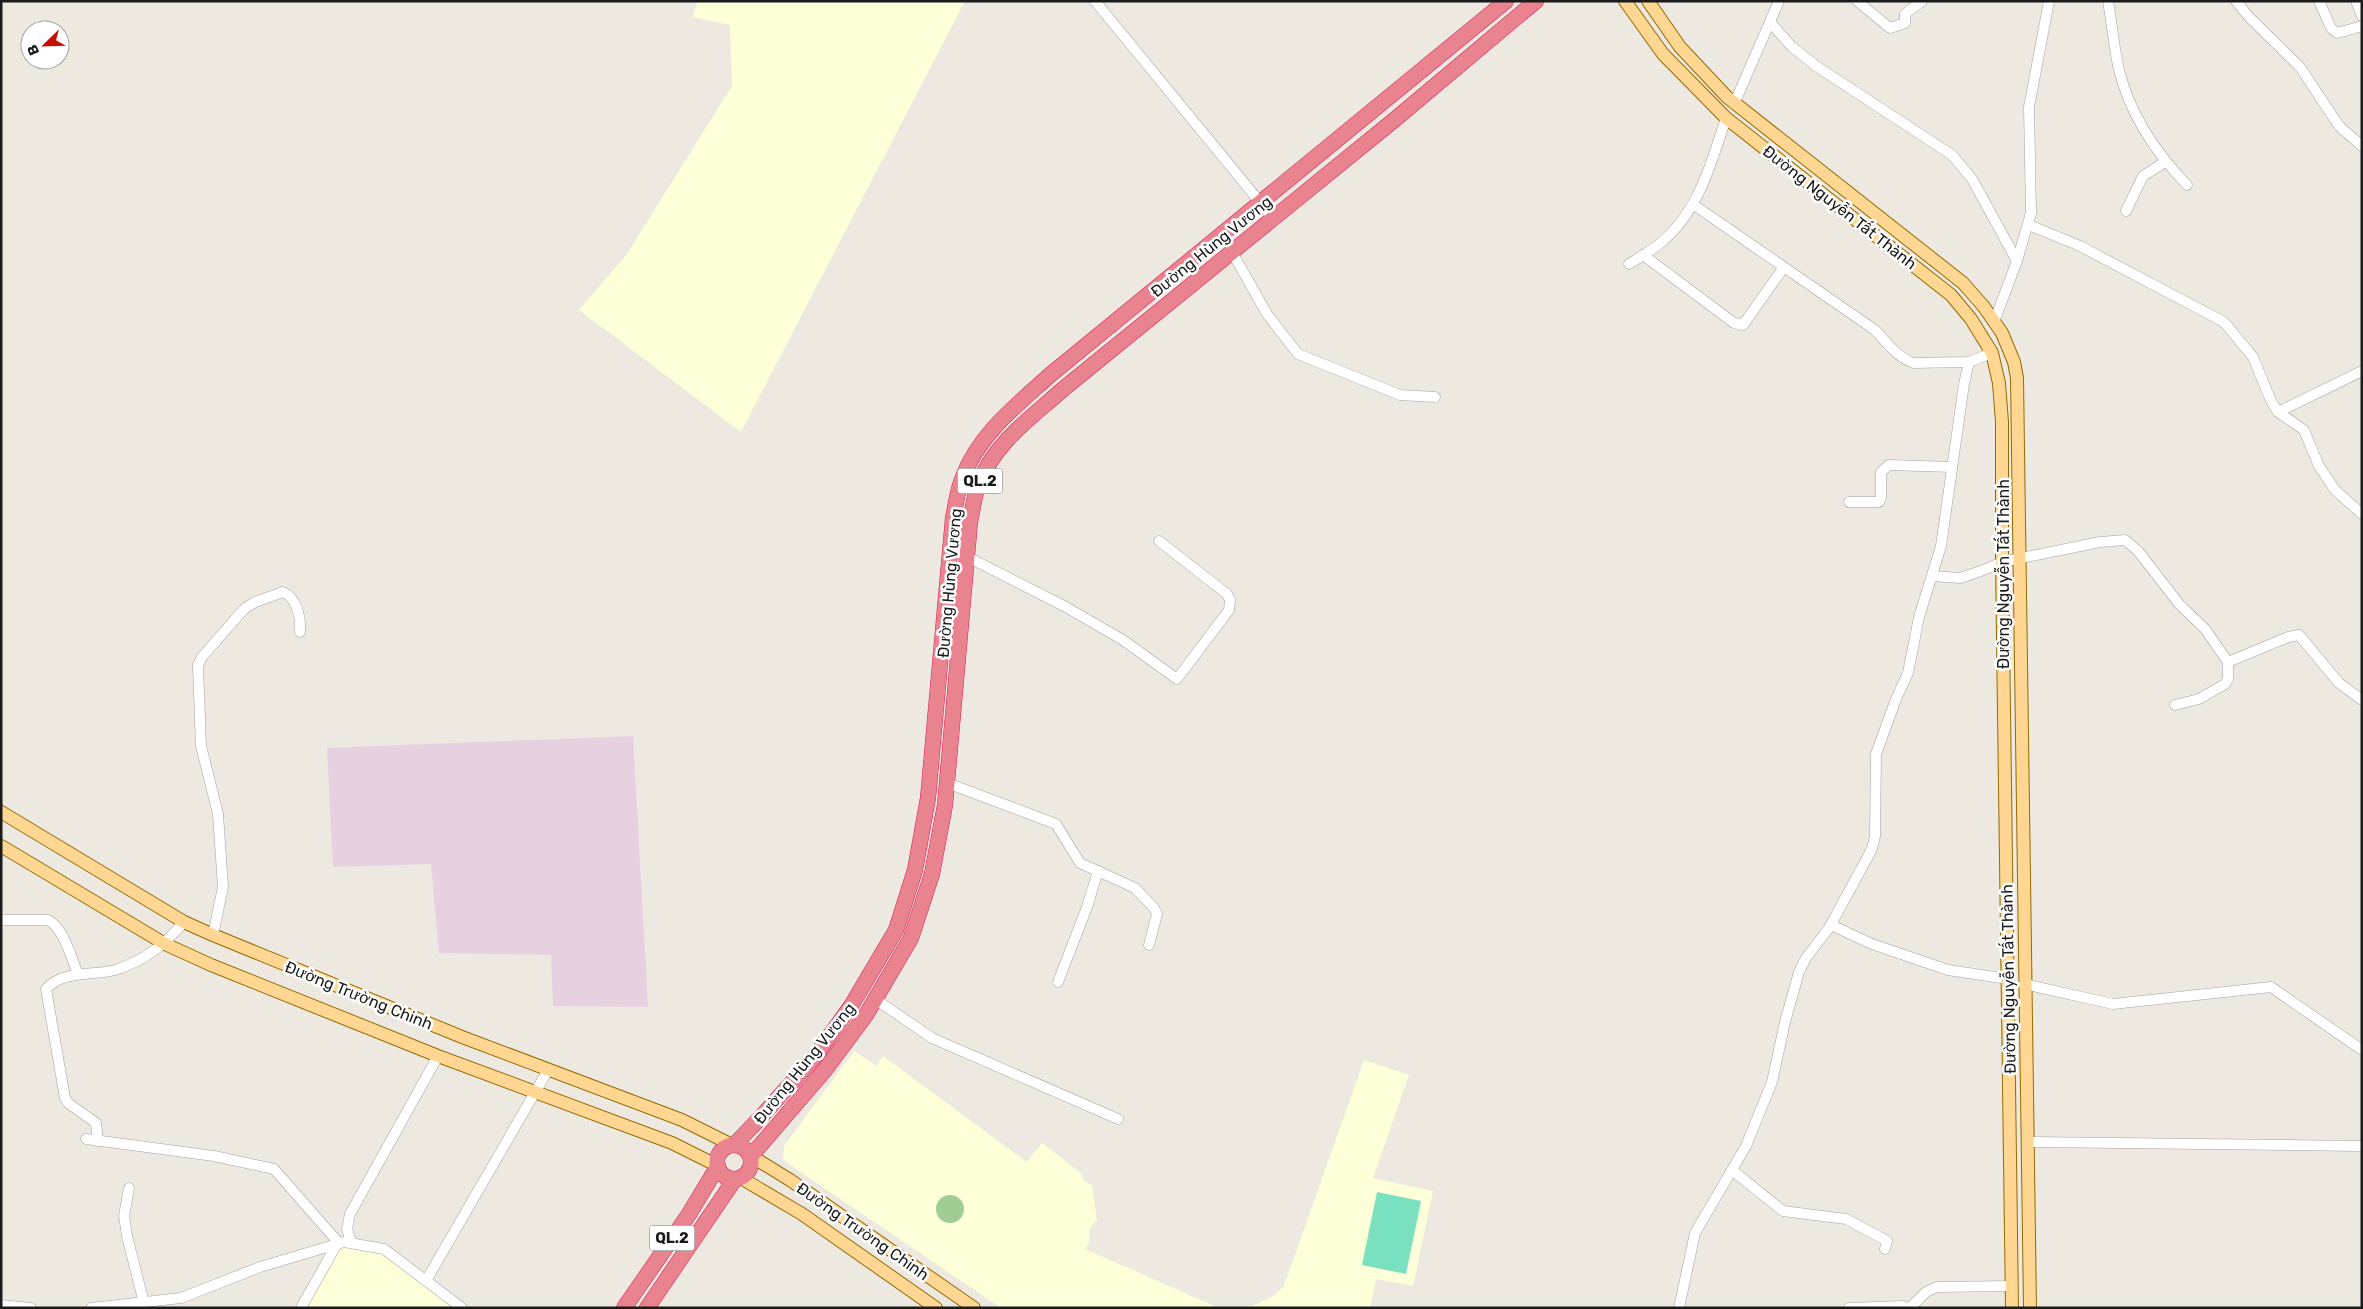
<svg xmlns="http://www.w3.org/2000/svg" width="2363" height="1309" font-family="Rubik,sans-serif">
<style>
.industrial{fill:#e7d1e1}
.education{fill:#fcffd7}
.forest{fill:#a0ce92}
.pitch{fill:#79e1bf}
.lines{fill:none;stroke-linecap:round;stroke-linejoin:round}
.minor-casing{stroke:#a2a2a2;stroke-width:11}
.major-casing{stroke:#926b00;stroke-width:14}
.highway-casing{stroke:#db1c51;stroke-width:16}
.minor{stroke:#fff;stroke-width:10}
.major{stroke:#ffd793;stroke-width:12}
.highway{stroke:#e9838f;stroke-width:15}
.labels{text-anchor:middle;stroke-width:5;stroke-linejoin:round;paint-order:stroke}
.shield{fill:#fff;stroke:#5f5f5f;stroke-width:1}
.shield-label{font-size:15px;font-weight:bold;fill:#1b1b1b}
.street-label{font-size:16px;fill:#1b1b1b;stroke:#fff}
</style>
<rect width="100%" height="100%" fill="#ede9e0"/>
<polygon class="industrial" points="633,736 648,1007 553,1006 551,955 439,953 431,864 333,867 327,748"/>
<g class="education">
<polygon points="698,1 965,1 741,432 579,310 627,254 732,86 730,25 692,17"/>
<polygon points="854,1051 876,1066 883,1056 1027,1162 1042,1143 1082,1174 1083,1181 1092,1185 1097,1220 1089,1229 1090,1241 1085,1249 1219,1308 1001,1308 796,1169 783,1159 784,1146"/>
<polygon points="1364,1060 1409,1075 1373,1178 1433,1191 1413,1286 1376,1279 1370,1308 1248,1308 1275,1295 1284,1286"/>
<polygon points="342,1245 383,1252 456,1308 307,1308"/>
</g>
<circle class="forest" cx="950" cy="1209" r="14"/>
<polygon class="pitch" points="1377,1192 1421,1201 1406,1274 1362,1265"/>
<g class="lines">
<g class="minor-casing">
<g id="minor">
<polyline points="1095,1 1273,218"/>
<polyline points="1857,1 1890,28 1905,23 1905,14 1922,1"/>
<path d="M2108,1C2112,24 2114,48 2119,70C2130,114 2156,153 2187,185"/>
<polyline points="2236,1 2248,16 2300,67 2339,126 2362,146"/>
<polyline points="2319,1 2331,28 2337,33 2362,26"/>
<polyline points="2356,1 2362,16"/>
<polyline points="1770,22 1792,47 1816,66 1952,155 1972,179 2017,261"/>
<polyline points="1734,104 1779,1"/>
<path d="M1694,205L1875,330C1887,343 1896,356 1913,363L1969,362L1992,353"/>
<polyline points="2126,211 2143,176 2165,162"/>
<polyline points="2029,225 2080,246 2224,322 2253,357 2271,401 2278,412 2304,430 2319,466 2335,490 2362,514"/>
<polyline points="1232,252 1267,314 1298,354 1400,395 1435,397"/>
<polyline points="1643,255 1734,323 1743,325 1784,267"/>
<path d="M1629,264C1639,258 1649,252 1658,245C1698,214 1711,164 1726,118"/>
<polyline points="1994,322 2017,261 2031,213 2029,107 2049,1"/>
<polyline points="2278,412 2362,371"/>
<polyline points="1849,502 1879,502 1881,498 1881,472 1889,465 1952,467"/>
<polyline points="950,548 1064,606 1123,640 1177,679 1229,610 1230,600 1227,594 1159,541"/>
<polyline points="1933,576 1960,578 1981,571 2002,562 2100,542 2125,540 2138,551 2180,605 2205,629 2228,662 2228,679 2225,684 2199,699 2175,705"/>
<polyline points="2228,662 2288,637 2299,635 2339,683 2362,700"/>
<polyline points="947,783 1056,824 1080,863 1135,888 1154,908 1157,914 1149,945"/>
<path d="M1,920H48C64,928 71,958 78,974"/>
<polyline points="1831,925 1872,944 1948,970 2008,979"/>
<path d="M213,935L223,887L218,814L201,746L198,665L202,657L244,609L255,602L283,592C297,598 301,618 300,632"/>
<polyline points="1058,982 1087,907 1098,871"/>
<polyline points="2024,984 2113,1004 2271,987 2362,1050"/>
<polyline points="875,999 932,1038 1118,1119"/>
<polyline points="86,1139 214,1156 274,1169 338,1242 301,1308"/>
<path d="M98,1141L96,1123L68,1103L65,1098L46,989C63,970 93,976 115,970C146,960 164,945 184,922"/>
<polyline points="2027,1142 2362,1146"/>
<polyline points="1733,1171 1783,1211 1846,1219 1887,1241 1885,1249"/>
<polyline points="129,1188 124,1216 127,1236 144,1303"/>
<polyline points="351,1242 347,1229 350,1214 438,1056"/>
<polyline points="427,1279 548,1070"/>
<polyline points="1,1305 31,1308"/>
<polyline points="91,1308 181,1298 260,1267 344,1242 384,1249 462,1308"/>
<polyline points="1679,1308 1695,1233 1746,1146 1772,1082 1785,1022 1799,972 1806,958 1829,928 1872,849 1875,836 1876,754 1896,699 1908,673 1919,617 1941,546 1964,384 1969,362"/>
<polyline points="1849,1308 1903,1306 1909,1308"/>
<polyline points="1910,1308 1926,1292 1937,1287 2012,1286"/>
</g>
</g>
<g class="major-casing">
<g id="major">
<polyline points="1625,1 1663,54 1726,118 1951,295 1971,319 1992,353 1999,383 2002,422 2002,562 2012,1308"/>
<polyline points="1648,1 1680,47 1727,97 1963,283 1984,307 2002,333 2014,362 2017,378 2030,1308"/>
<polyline points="1,812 184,922 213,935 462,1037 682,1120 732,1145"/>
<polyline points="1,846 165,944 211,965 438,1056 672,1143 718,1166"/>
<polyline points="751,1156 790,1180 974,1308"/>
<polyline points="741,1178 802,1214 936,1308"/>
</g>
</g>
<g class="highway-casing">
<g id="highway">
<circle cx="734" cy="1162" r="17"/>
<path d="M734,1145L760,1118L813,1059L851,1006L896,930L915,870L928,798L953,518C956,505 957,490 963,477C979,434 1017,405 1050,375L1506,1"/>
<path d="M751,1156L825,1070L866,1015L911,938L932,874L945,805L970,522C973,509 974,494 980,481C996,442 1032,417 1062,390L1393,121L1536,1"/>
<polyline points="624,1308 689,1214 718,1166"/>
<polyline points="647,1308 735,1179"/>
</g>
</g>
<use href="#minor" class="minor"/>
<use href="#major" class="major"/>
<use href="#highway" class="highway"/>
</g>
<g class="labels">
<g class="shield">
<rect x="957.5" y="468.5" width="45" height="25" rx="4"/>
<rect x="649.5" y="1225.5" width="45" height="25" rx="4"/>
</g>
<g class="shield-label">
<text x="980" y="486">QL.2</text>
<text x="672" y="1243">QL.2</text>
</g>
<g class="street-label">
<text transform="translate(1840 207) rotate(38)" y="6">Đường Nguyễn Tất Thành</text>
<text transform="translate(1211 246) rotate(-39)" y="6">Đường Hùng Vương</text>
<text transform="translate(2003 574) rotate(-90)" y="6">Đường Nguyễn Tất Thành</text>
<text transform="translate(949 583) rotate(-85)" y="6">Đường Hùng Vương</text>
<text transform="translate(2008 979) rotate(-91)" y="6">Đường Nguyễn Tất Thành</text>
<text transform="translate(359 995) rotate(22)" y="6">Đường Trường Chinh</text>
<text transform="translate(804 1063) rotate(-51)" y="6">Đường Hùng Vương</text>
<text transform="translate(863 1231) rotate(35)" y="6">Đường Trường Chinh</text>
</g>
</g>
<rect width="2363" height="1309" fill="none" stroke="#1b1b1b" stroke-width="5"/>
<g transform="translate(45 45) rotate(247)"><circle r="24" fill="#ffffff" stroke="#a4a4a4"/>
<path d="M0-4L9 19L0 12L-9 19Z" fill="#c60d00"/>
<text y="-8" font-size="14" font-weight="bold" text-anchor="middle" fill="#1b1b1b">B</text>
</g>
</svg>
